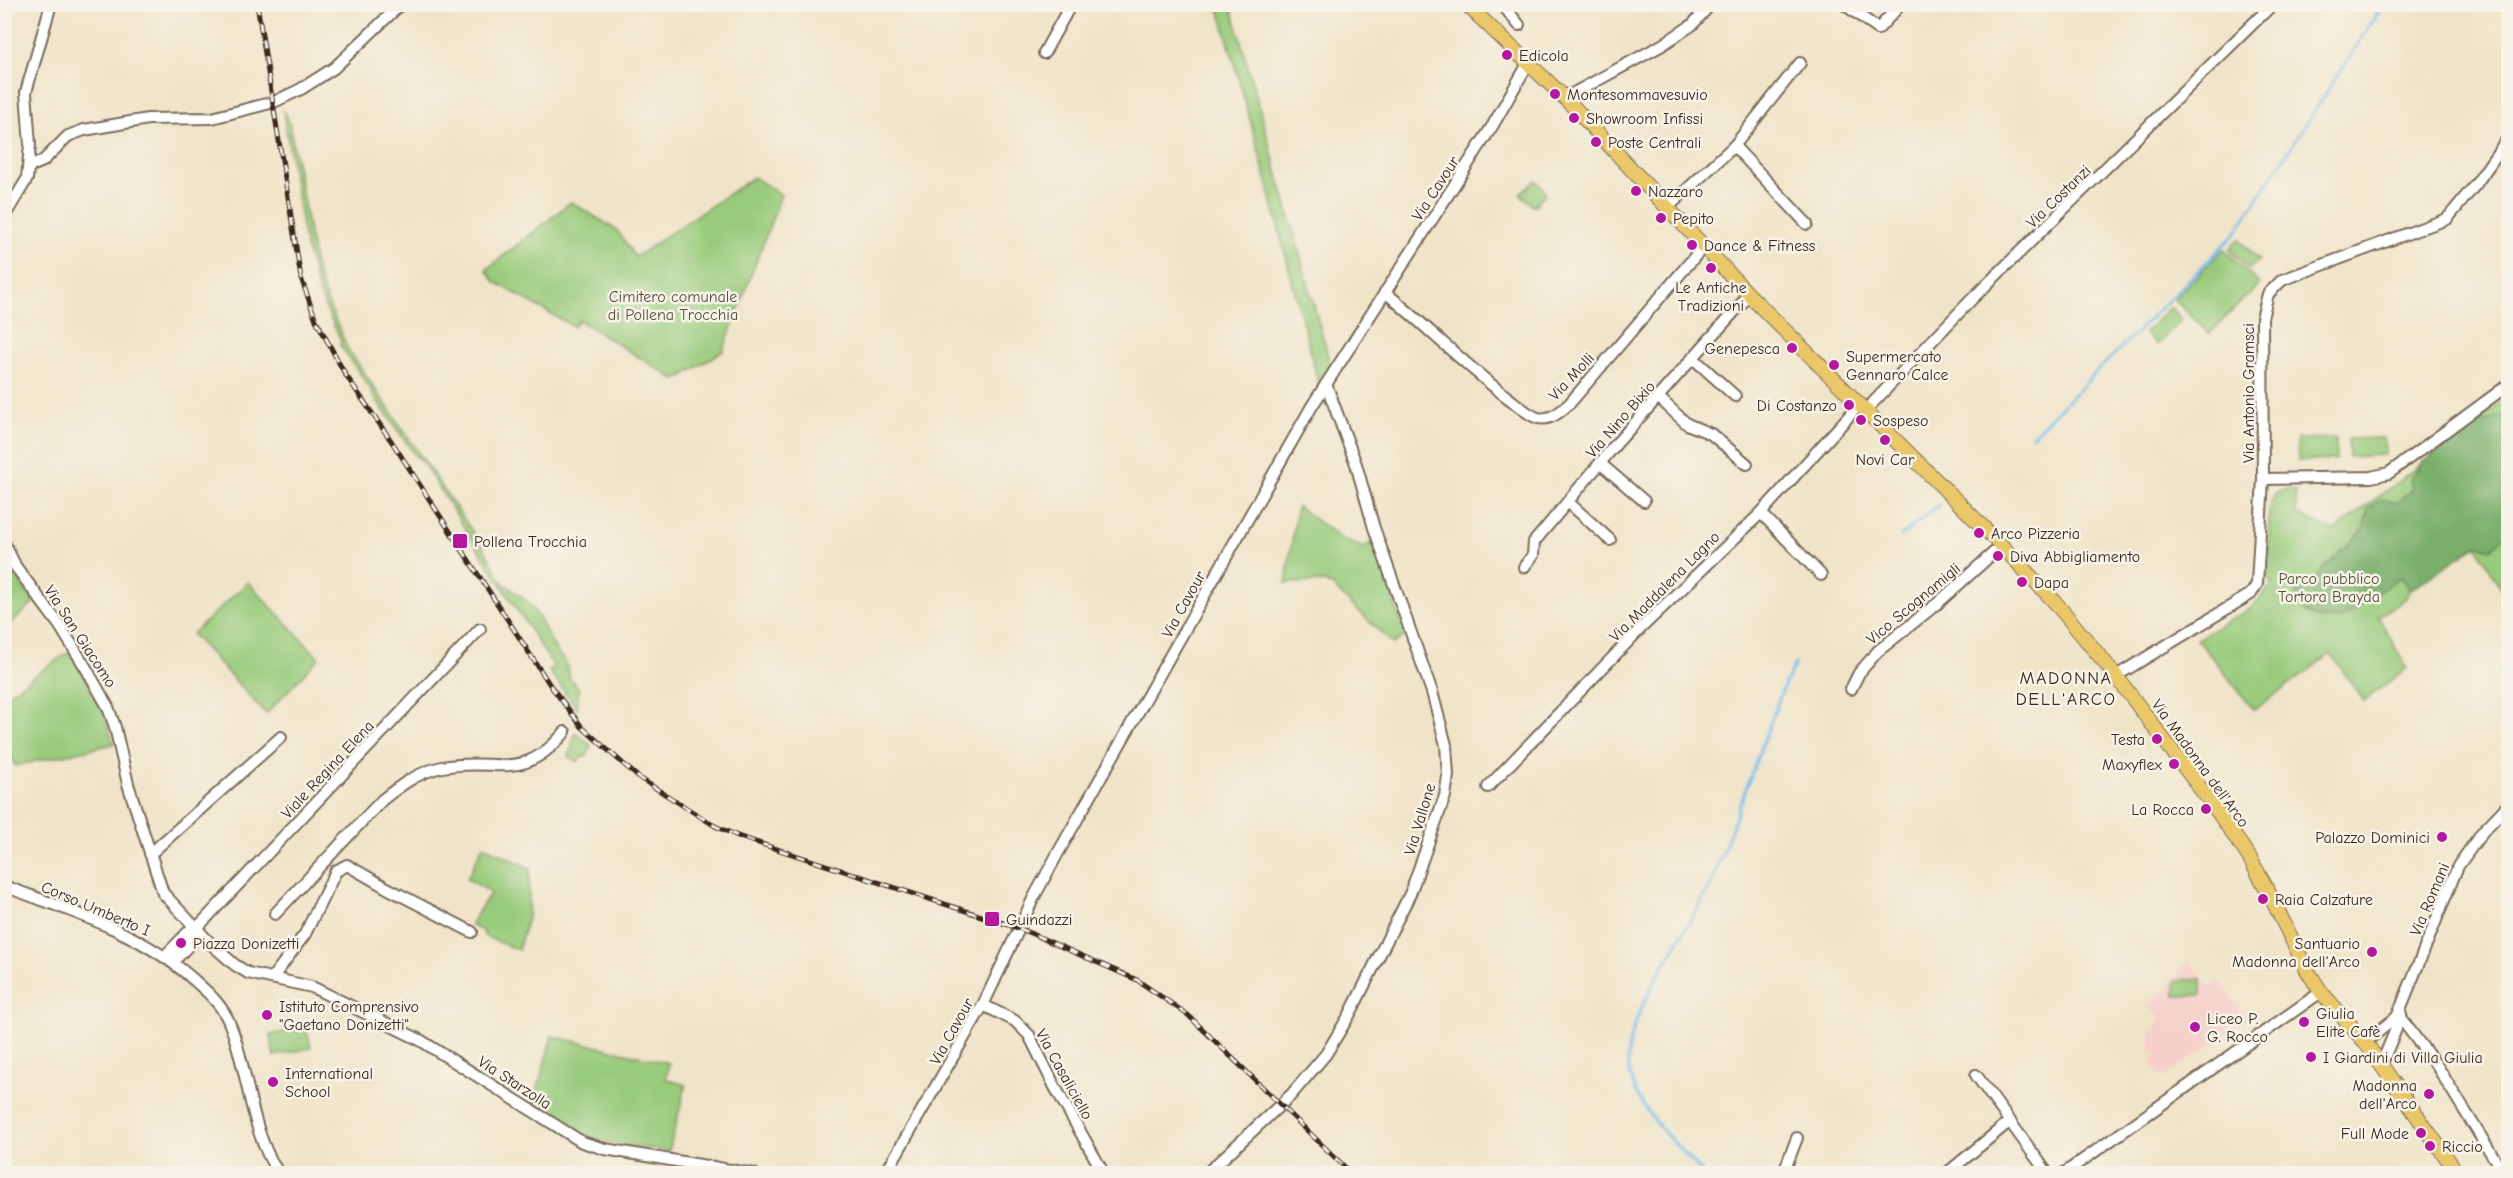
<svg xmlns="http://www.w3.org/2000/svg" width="2513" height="1178" font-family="'Comic Neue',sans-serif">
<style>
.built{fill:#f7d0ca}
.green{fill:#99cb7b;stroke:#6a7a4c;stroke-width:1.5}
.forest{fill:#7aaf6b;stroke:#5a6c44;stroke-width:1.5}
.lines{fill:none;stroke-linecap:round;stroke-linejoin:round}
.stream{stroke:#73b9ea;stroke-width:3}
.minor-casing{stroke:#7a6b5a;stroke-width:14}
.major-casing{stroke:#7a6b5a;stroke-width:16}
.minor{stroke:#fff;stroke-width:10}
.major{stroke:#eac769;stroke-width:14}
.rail-casing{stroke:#3b2a1e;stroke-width:5}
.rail{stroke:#f7f3e8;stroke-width:3;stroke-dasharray:9;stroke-linecap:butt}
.poi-dot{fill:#b5179e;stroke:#f7f3e8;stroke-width:2}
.labels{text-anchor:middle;stroke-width:5;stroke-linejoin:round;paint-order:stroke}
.poi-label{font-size:16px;fill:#3b2a1e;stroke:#f7f3e8;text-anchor:start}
.street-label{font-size:16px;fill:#3b2a1e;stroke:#f7f3e8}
.park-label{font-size:16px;fill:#525235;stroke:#f7f3e8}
.neighbourhood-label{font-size:18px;letter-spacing:1.5px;fill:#3b2a1e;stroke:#f7f3e8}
</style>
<rect width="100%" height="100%" fill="#f7f3e8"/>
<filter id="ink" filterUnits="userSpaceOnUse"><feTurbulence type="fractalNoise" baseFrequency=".0167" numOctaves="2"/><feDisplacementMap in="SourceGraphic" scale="12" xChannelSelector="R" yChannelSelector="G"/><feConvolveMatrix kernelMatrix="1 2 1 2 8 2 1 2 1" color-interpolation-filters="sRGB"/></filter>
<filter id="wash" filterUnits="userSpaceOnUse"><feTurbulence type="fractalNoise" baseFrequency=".008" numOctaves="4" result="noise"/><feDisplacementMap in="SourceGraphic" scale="24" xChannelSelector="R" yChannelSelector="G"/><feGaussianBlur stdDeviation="1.35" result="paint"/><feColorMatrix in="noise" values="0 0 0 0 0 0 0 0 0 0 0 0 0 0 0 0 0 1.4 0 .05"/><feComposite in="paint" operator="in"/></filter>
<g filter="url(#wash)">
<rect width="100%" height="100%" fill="#f0e4c8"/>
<polygon class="built" points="2189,961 2210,987 2220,980 2247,1019 2163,1078 2157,1073 2152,1062 2156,1054 2150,1049 2151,1035 2161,1017 2147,1006"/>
<g class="green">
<polygon points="1218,5 1231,5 1331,367 1319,386 1262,163"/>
<polygon points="283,110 289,121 315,265 325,296 348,349 483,547 503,583 527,601 537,614 558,654 565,661 570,678 579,689 577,709 549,671 554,667 419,457 417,458 371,392 372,391 340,345 341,341 319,293 304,239"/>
<polygon points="754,177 781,195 723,351 676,380 579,320 574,327 495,282 486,270 571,202 617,230 635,257"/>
<polygon points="1536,180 1546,192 1534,207 1520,193"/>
<polygon points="2239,240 2259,260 2249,269 2229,249"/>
<polygon points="2224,249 2259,284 2209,334 2174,299"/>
<polygon points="2170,307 2182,319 2157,345 2145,333"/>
<polygon points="2508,397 2508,601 2477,546 2425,577 2410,589 2405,599 2378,616 2407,668 2364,701 2331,654 2254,710 2197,639 2251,608 2273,584 2268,578 2269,508 2275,494 2288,488 2296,491 2296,513 2334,531"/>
<polygon points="2336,438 2336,460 2298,461 2297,439"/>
<polygon points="2384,438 2385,455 2349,457 2348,439"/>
<polygon points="1297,506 1345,541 1365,548 1373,540 1406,635 1393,644 1332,586 1325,582 1286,583"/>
<polygon points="5,561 34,602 5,629 4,562"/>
<polygon points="248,582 319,658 266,714 192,634"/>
<polygon points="70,651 105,716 114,744 15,766 5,739 5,696"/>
<polygon points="575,733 589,743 591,747 587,756 582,756 578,762 569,757"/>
<polygon points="483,846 530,868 528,917 518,950 484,936 484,932 470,925 491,892 467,879"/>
<polygon points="2202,979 2202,995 2176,996 2175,981"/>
<polygon points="306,1027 311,1048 274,1056 270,1035"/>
<polygon points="552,1036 669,1063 666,1079 686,1085 669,1151 619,1145 579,1134 534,1103"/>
</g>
<polygon class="forest" points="2508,414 2508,533 2491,549 2477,545 2410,590 2400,577 2341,619 2318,619 2304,611 2296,593 2304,588 2363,530 2368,509 2382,499 2398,503 2412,490 2410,479 2423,462 2472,425"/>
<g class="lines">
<g class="stream">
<polyline points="2032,436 2234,235 2384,4"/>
<polyline points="1901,536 1940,504"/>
<path d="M1703,1174C1675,1142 1631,1106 1628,1062C1625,1012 1690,929 1712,881C1722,857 1730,832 1739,808C1753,768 1769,728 1783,688L1795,664"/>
</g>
</g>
</g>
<g filter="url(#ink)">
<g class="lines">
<g class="minor-casing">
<g id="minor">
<polyline points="1502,4 1519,25"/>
<polyline points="1844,4 1878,29 1901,4"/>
<polyline points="1044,53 1071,4"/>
<polyline points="1565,98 1662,45 1692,25 1711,4"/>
<polyline points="1734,146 1807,224"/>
<polyline points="29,167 43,161 68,136 84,130 148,119 212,118 274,102 301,89 334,68 401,4"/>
<polyline points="1667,208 1734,146 1800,63"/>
<polyline points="4,217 27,179 30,145 26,92 51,4"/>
<path d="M1385,292C1426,326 1465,365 1507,397C1517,404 1526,414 1538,418C1551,421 1561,411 1570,403L1703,247"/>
<polyline points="1693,358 1735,396"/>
<polyline points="1658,397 1687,424 1711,434 1747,464"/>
<polyline points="1865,411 1972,299 2273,4"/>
<polyline points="1601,464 1644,501"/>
<polyline points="2263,479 2371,477 2389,473 2508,385"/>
<polyline points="1568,502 1610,540"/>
<polyline points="1761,513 1821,575"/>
<polyline points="4,543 16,567 60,626 86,668 108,707 115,727 128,784 163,893 210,943 235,965 248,973 312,987 420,1040 582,1142 605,1149 754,1174"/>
<polyline points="1524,567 1533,555 1534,542 1616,444 1749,295"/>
<polyline points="2116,676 2251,594 2257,584 2263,479 2262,318 2268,294 2282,280 2447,219 2476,184 2508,138"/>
<polyline points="1851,689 1859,673 1878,651 1938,603 2001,546"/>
<polyline points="1488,787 1641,628 1761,513 1859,405"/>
<polyline points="150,854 281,737"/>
<path d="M4,886C71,911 141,932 195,981C210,994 224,1007 231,1027C249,1074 250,1131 279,1174"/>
<path d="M275,914L382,800C401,785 418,772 442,767C498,756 520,785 565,732"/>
<polyline points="196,929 480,629"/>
<polyline points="165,956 194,926"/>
<polyline points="174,961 200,933"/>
<polyline points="273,977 305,934 336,871 347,865 387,888 472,932"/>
<polyline points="983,1005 1015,1021 1029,1035 1055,1087 1104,1174"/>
<polyline points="2400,1010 2402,1020 2437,1066 2504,1174"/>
<polyline points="2365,1042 2397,1017"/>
<polyline points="2381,1065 2396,1029 2397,1017 2458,866 2483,831 2508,805"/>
<polyline points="1976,1075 2048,1174"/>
<polyline points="885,1174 983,1005 1034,897 1058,853 1312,406 1493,125 1529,62"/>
<polyline points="1206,1174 1291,1095 1326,1054 1350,1014 1410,894 1445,796 1448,776 1446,745 1432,692 1374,528 1356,464 1326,384"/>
<polyline points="1783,1174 1797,1138"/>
<polyline points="1946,1174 2010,1121"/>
<polyline points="2063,1174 2321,992"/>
</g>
</g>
<g class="major-casing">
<polyline id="major" points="1466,4 1565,98 1749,295 1997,541 2054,601 2116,676 2218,812 2249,857 2268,891 2307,970 2321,992 2365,1042 2458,1174"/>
</g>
<use href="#minor" class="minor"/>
<use href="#major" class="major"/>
<g class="rail-casing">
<polyline id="rail" points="257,4 301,278 316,320 345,374 392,442 550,685 582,727 638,777 715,826 740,837 1021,929 1137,980 1188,1015 1352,1174"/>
</g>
<use href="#rail" class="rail"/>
</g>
</g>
<g class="poi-dot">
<circle cx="1507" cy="55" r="6"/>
<circle cx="1555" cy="94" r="6"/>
<circle cx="1574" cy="118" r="6"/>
<circle cx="1596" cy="142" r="6"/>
<circle cx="1636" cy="191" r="6"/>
<circle cx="1661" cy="218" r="6"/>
<circle cx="1692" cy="245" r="6"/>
<circle cx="1711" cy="268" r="6"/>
<circle cx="1792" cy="348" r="6"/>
<circle cx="1834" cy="365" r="6"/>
<circle cx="1849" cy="405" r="6"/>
<circle cx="1861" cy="420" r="6"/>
<circle cx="1885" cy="440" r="6"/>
<circle cx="1979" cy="533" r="6"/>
<rect x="452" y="533" width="16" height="16" rx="3"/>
<circle cx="1998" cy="556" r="6"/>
<circle cx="2022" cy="582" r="6"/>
<circle cx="2157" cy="739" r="6"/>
<circle cx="2174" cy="764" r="6"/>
<circle cx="2206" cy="809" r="6"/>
<circle cx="2442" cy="837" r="6"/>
<circle cx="2263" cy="899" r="6"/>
<rect x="984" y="911" width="16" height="16" rx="3"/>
<circle cx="181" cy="943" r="6"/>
<circle cx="2372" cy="952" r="6"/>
<circle cx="267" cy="1015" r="6"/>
<circle cx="2304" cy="1022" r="6"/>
<circle cx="2195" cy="1027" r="6"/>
<circle cx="2311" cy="1057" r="6"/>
<circle cx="273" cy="1082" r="6"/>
<circle cx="2429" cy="1094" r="6"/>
<circle cx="2421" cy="1133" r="6"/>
<circle cx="2430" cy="1146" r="6"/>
</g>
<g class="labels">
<g class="poi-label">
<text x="1519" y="61">Edicola</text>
<text x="1567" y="100">Montesommavesuvio</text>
<text x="1586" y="124">Showroom Infissi</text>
<text x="1608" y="148">Poste Centrali</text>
<text x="1648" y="197">Nazzaro</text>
<text x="1673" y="224">Pepito</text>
<text x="1704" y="251">Dance &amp; Fitness</text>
<text x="1711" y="293" text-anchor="middle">Le Antiche<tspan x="1711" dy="18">Tradizioni</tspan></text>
<text x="1780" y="354" text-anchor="end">Genepesca</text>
<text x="1846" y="362">Supermercato<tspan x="1846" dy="18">Gennaro Calce</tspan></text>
<text x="1837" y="411" text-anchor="end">Di Costanzo</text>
<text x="1873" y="426">Sospeso</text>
<text x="1885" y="465" text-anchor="middle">Novi Car</text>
<text x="1991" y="539">Arco Pizzeria</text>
<text x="474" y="547">Pollena Trocchia</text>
<text x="2010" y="562">Diva Abbigliamento</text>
<text x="2034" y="588">Dapa</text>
<text x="2145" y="745" text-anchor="end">Testa</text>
<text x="2162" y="770" text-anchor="end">Maxyflex</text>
<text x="2194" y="815" text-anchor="end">La Rocca</text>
<text x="2430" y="843" text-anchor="end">Palazzo Dominici</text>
<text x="2275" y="905">Raia Calzature</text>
<text x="1006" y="925">Guindazzi</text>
<text x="193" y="949">Piazza Donizetti</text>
<text x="2360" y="949" text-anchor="end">Santuario<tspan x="2360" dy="18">Madonna dell'Arco</tspan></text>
<text x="279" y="1012">Istituto Comprensivo<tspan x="279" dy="18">"Gaetano Donizetti"</tspan></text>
<text x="2316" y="1019">Giulia<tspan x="2316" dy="18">Elite Cafè</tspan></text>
<text x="2207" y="1024">Liceo P.<tspan x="2207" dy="18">G. Rocco</tspan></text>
<text x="2323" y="1063">I Giardini di Villa Giulia</text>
<text x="285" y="1079">International<tspan x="285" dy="18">School</tspan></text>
<text x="2417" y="1091" text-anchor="end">Madonna<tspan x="2417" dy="18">dell'Arco</tspan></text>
<text x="2409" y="1139" text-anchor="end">Full Mode</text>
<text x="2442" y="1152">Riccio</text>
</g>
<g class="street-label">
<text transform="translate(1435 188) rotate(-57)" y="6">Via Cavour</text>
<text transform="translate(2058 196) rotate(-44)" y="6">Via Costanzi</text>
<text transform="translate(1571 376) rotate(-47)" y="6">Via Molli</text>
<text transform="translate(2248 393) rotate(-90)" y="6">Via Antonio Gramsci</text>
<text transform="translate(1620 419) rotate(-49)" y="6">Via Nino Bixio</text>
<text transform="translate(1664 586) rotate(-45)" y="6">Via Maddalena Lagno</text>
<text transform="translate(1913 603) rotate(-40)" y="6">Vico Scognamigli</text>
<text transform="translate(1183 604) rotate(-61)" y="6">Via Cavour</text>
<text transform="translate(81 636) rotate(57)" y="6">Via San Giacomo</text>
<text transform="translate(2201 763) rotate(54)" y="6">Via Madonna dell'Arco</text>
<text transform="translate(327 769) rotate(-47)" y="6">Viale Regina Elena</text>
<text transform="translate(1419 819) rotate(-73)" y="6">Via Vallone</text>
<text transform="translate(2429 899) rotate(-67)" y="6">Via Romani</text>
<text transform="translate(96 908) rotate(23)" y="6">Corso Umberto I</text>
<text transform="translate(951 1031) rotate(-61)" y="6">Via Cavour</text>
<text transform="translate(1065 1074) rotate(61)" y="6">Via Casaliciello</text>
<text transform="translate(515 1082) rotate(33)" y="6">Via Starzolla</text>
</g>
<g class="park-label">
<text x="673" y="302">Cimitero comunale<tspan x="673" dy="18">di Pollena Trocchia</tspan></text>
<text x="2329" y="584">Parco pubblico<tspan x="2329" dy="18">Tortora Brayda</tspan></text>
</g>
<g class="neighbourhood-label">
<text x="2066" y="684">MADONNA<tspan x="2066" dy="21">DELL'ARCO</tspan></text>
</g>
</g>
<rect width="2513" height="1178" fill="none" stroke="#f7f3e8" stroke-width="24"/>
</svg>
